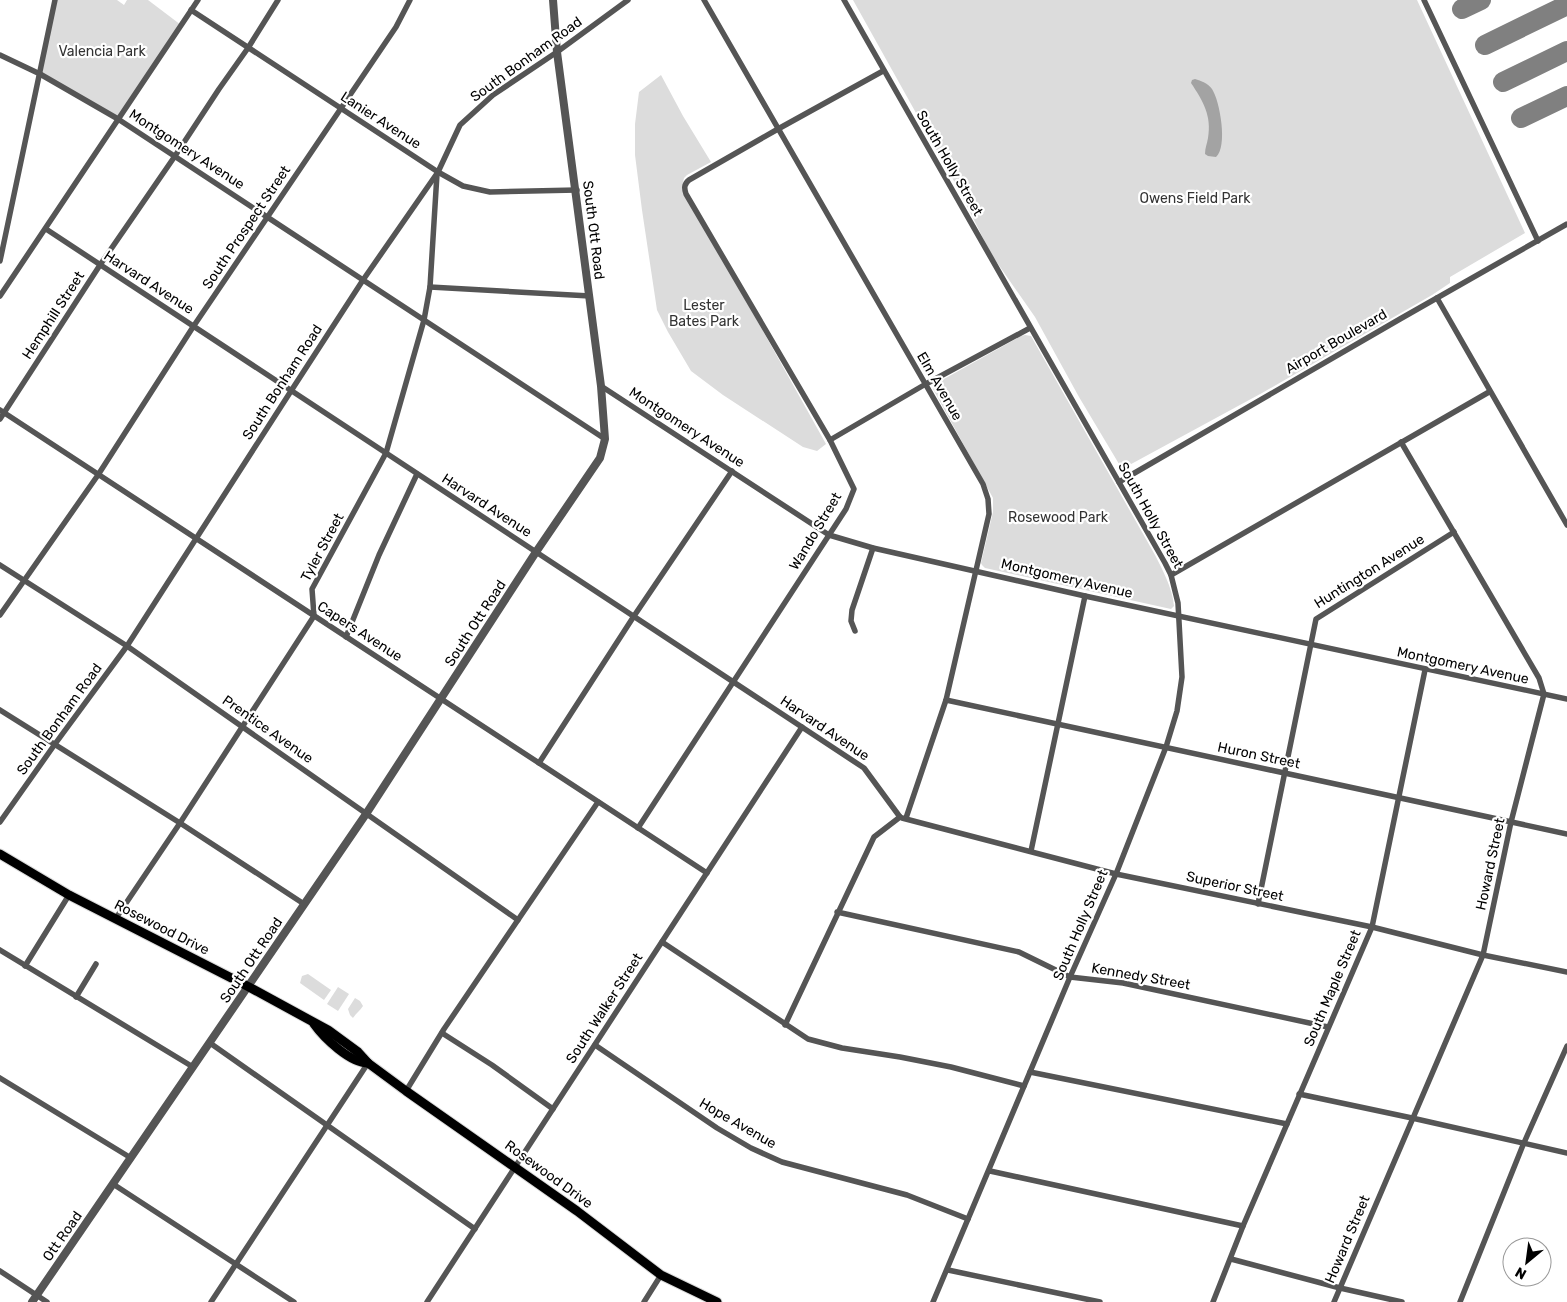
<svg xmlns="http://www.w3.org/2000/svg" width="1567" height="1302" font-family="Rubik,sans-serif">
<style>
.green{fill:#dcdcdc}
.water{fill:#a3a3a3}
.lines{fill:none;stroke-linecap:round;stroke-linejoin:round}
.taxiway{stroke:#808080;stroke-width:20}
.primary-casing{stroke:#dbdbdb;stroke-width:11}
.minor{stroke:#555;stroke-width:5.5}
.tertiary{stroke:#555;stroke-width:8}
.primary{stroke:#000;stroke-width:9}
.labels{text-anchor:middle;stroke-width:4.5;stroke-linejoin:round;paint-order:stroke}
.park-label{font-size:14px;fill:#333;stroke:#fff}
.street-label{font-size:14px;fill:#000;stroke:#fff}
</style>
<rect width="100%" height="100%" fill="#fff"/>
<g class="green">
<polygon points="55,0 117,0 124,5 127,0 148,0 181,25 118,119 40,74"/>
<polygon points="853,0 1417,0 1525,233 1450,277 1450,283 1432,295 1262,393 1122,469 1079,397 1035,317 991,254 959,190"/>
<polygon points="661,75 683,116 711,162 687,175 684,178 682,186 826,444 817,451 803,447 723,395 691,371 668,332 657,310 642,210 635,155 635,124 639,92"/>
<path d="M1025,335L1031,336L1155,555C1163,571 1172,587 1174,606L1171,609L985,568L982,565L981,563L993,512V498L933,389L935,384L1021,336Z"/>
<polygon points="308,974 331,990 324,1000 300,983 302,976"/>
<polygon points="338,987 349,994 338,1011 327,1004"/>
<path d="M355,998L360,1001L363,1006C360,1011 356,1013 353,1018L350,1015L348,1009Z"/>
</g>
<path class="water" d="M1195,79C1201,81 1208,83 1212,89C1220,101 1228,147 1216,157L1208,156L1205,154C1205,148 1207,144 1208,138C1212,116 1203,101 1191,83L1192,80Z"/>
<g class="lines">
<g class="taxiway">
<polyline points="1462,9 1481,0"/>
<polyline points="1485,45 1567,5"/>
<polyline points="1503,82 1567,51"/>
<polyline points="1521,118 1567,96"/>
</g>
<g class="primary-casing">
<g id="primary">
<polyline points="0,854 69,895 249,987 328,1030 358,1052 368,1063 406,1091 577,1211 661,1275 717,1302"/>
<path d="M314,1024C324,1038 350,1063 368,1063"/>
</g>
</g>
<g class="minor">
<polyline points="704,0 983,484 988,499 989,514 946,700 906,818"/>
<polyline points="844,0 1165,563 1171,575 1178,603 1182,677 1177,711 1166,747 1116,874 1070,977 933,1302"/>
<polyline points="1424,0 1538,241"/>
<polyline points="191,10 438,172 463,186 490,192 577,190"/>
<polyline points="0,55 40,74 118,119 605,439"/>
<polyline points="46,229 864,768 900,817"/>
<polyline points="0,261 55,0"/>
<polyline points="430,287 590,296"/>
<polyline points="0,296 198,0"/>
<polyline points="1437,298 1567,525"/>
<polyline points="601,386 829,535 873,548 1085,596 1567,699"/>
<polyline points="0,410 707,873"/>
<polyline points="0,419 100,265 175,156 219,89 248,48 278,0"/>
<polyline points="830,440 924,385 1030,328"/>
<polyline points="1119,482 1400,319 1567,224"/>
<polyline points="0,565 127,646 518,920"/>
<polyline points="1171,575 1489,392"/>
<polyline points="0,615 98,475 193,327 396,27 410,0"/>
<polyline points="855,631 851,621 852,610 873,548"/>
<polyline points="346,637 379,555 417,474"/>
<polyline points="946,700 1567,834"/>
<polyline points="0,710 180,823 304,904"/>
<polyline points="539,763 634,616 732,471"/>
<polyline points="902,818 1116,874 1372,927 1483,955 1567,972"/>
<polyline points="0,822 55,744 127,646 291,391 363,280 438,172 460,125 493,95 557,52 628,0"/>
<path d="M638,828L846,509L854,489L830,440L686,194C684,188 684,184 689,180L778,129L883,71"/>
<polyline points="1031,851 1085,596"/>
<polyline points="1258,904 1316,619 1454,532"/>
<polyline points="837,912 1019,952 1070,977 1123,983 1328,1027"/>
<polyline points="116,918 180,823 314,616 312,589 386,453 424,320 430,287 437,174"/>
<polyline points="662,942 808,1039 842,1048 900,1057 951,1067 1024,1086"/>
<polyline points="0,950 193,1067"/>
<polyline points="25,966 69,895"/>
<polyline points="76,997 96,964"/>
<polyline points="785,1025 874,837 900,817"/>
<polyline points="442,1033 492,1065 553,1109"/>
<polyline points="210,1043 475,1229"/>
<polyline points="595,1045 717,1128 751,1148 782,1162 907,1195 968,1219"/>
<polyline points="1030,1072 1287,1124"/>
<polyline points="0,1078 131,1158"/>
<polyline points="406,1091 444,1029 598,802"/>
<polyline points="1299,1094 1412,1118 1567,1153"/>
<polyline points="990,1171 1243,1226"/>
<polyline points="113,1184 294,1302"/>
<polyline points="1231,1259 1340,1288 1402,1302"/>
<polyline points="948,1270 1100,1302"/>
<polyline points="0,1271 47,1302"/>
<polyline points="211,1302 368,1063"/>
<polyline points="427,1302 802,727"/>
<polyline points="644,1302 661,1275"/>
<polyline points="1213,1302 1243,1226 1372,927 1425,670"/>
<polyline points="1334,1302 1483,955 1511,822 1544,694 1539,678 1401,442"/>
<polyline points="1460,1302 1523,1145 1567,1046"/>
</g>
<polyline class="tertiary" points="32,1302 366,814 536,552 600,458 605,439 601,386 557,52 553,0"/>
<use href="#primary" class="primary"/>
</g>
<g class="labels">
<g class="park-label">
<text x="102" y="56">Valencia Park</text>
<text x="1195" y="203">Owens Field Park</text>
<text x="704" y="310">Lester<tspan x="704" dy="16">Bates Park</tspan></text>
<text x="1058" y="522">Rosewood Park</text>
</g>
<g class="street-label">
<text transform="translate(526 59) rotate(-36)" y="5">South Bonham Road</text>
<text transform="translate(381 120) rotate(33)" y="5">Lanier Avenue</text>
<text transform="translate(187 149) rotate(33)" y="5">Montgomery Avenue</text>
<text transform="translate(950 163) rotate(60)" y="5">South Holly Street</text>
<text transform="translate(246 227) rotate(-56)" y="5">South Prospect Street</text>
<text transform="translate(594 230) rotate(83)" y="5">South Ott Road</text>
<text transform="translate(149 282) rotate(33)" y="5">Harvard Avenue</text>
<text transform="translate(53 315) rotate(-57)" y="5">Hemphill Street</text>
<text transform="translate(1336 341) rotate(-30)" y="5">Airport Boulevard</text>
<text transform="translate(282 382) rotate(-57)" y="5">South Bonham Road</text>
<text transform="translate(940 386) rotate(60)" y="5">Elm Avenue</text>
<text transform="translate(687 427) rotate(33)" y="5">Montgomery Avenue</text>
<text transform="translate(487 505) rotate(33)" y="5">Harvard Avenue</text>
<text transform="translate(1151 515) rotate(61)" y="5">South Holly Street</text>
<text transform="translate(815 531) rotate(-59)" y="5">Wando Street</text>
<text transform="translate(322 547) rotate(-62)" y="5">Tyler Street</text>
<text transform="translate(1369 571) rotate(-32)" y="5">Huntington Avenue</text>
<text transform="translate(1067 578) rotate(13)" y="5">Montgomery Avenue</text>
<text transform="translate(475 623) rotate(-57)" y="5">South Ott Road</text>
<text transform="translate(360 631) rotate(33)" y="5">Capers Avenue</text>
<text transform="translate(1463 665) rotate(12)" y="5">Montgomery Avenue</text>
<text transform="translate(59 719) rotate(-54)" y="5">South Bonham Road</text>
<text transform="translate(825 728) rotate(34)" y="5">Harvard Avenue</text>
<text transform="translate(268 729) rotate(35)" y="5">Prentice Avenue</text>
<text transform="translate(1259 755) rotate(12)" y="5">Huron Street</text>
<text transform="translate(1490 864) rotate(-78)" y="5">Howard Street</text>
<text transform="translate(1235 886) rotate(12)" y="5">Superior Street</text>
<text transform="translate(1080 925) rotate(-67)" y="5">South Holly Street</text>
<text transform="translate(162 927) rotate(27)" y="5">Rosewood Drive</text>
<text transform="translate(251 960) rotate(-56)" y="5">South Ott Road</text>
<text transform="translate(1141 976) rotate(10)" y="5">Kennedy Street</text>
<text transform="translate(1332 988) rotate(-67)" y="5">South Maple Street</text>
<text transform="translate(604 1008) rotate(-57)" y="5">South Walker Street</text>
<text transform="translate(738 1123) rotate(30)" y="5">Hope Avenue</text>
<text transform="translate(549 1174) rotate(36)" y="5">Rosewood Drive</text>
<text transform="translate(62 1236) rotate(-55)" y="5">Ott Road</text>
<text transform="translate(1347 1239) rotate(-67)" y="5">Howard Street</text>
</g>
</g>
<g transform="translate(1527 1262) rotate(209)"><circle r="24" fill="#ffffff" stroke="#999999"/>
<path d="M0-4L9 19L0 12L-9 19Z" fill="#000000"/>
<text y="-8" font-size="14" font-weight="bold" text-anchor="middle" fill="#000000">N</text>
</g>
</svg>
